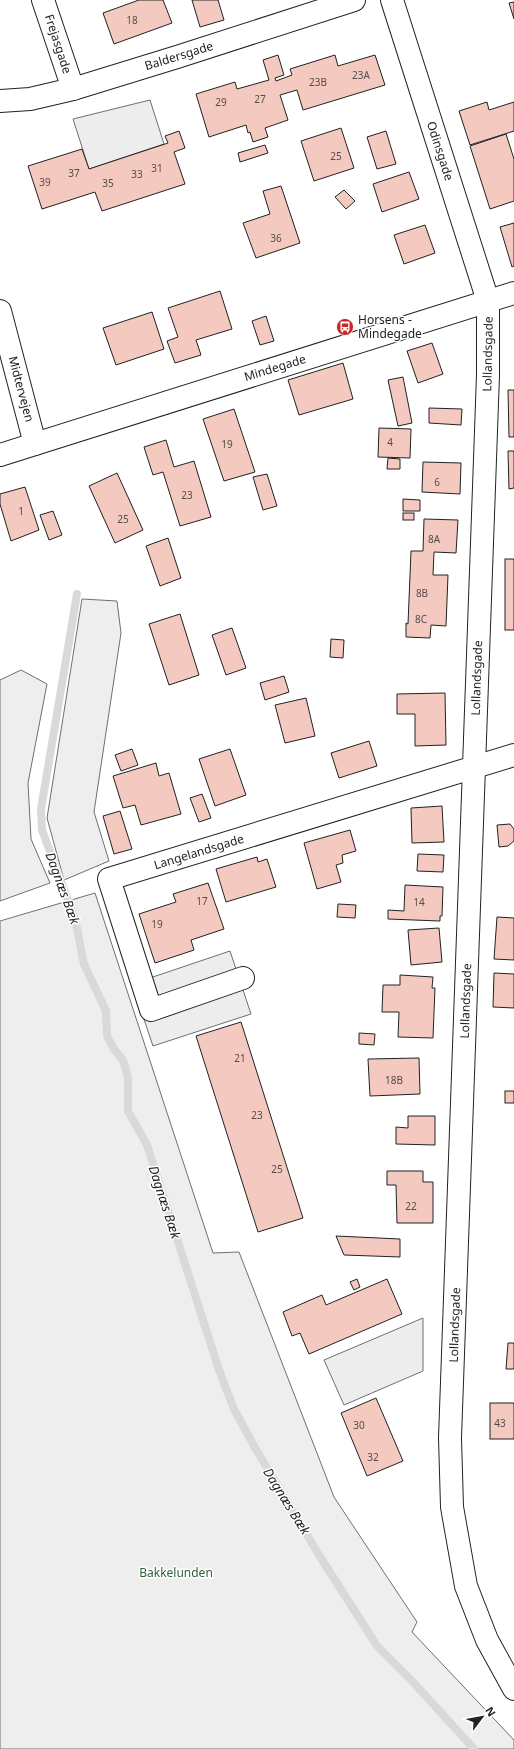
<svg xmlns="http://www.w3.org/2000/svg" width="514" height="1749" font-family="'Noto Sans',sans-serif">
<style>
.green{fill:#eee;stroke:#6f6f6f}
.parking{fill:#ededed;stroke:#6f6f6f}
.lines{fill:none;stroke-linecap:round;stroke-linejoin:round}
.stream{stroke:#d9d9d9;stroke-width:8}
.building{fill:#f3c9c0;stroke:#222}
.minor-casing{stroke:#222;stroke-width:24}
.minor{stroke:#fff;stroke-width:22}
.labels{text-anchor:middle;stroke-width:3;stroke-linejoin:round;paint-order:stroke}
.number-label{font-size:10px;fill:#564c4a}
.street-label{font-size:12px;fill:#222;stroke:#fff}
.poi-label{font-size:12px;fill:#222;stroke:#fff;text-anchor:start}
.park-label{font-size:12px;fill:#2f5e38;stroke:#fff}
.water-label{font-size:13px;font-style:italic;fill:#222;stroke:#fff}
</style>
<rect width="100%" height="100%" fill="#fff"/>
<g class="green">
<polygon points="82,599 117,601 121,633 94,812 109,861 64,880 47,818"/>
<polygon points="21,670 47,684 28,783 31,839 50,883 0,901 0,680"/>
<polygon points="95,893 213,1253 239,1252 334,1497 417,1622 412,1632 514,1740 514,1749 0,1749 0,921"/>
</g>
<g class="parking">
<polygon points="150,100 164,144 89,169 73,119"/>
<polygon points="230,951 251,1014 153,1046 132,984"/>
<polygon points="423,1318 423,1371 344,1405 324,1360"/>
</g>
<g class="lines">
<polyline class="stream" points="77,594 41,809 42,830 75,919 84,964 106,1011 107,1036 114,1049 123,1060 128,1077 128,1111 147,1145 219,1370 234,1409 254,1446 319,1555 377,1646 414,1683 474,1749"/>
</g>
<g class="building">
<polygon points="139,0 163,0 172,23 114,44 103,13"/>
<polygon points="192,0 218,0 224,20 200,27"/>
<polygon points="514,2 514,19 509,3"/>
<polygon points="278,55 284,75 275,78 276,81 292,75 290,69 335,55 338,66 375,55 385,85 303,110 297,90 280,95 288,120 265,128 268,137 253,142 250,132 248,133 246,125 209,137 196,94 235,82 237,89 269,80 263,60"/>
<polygon points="487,102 489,110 514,102 514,131 470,145 459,111"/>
<polygon points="341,128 354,168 314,181 301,141"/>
<polygon points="179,131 185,148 174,152 185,184 102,211 95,192 42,209 28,166 82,149 89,169 168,143 165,136"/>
<polygon points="386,131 396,164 377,169 367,137"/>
<polygon points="506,134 514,159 514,201 490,209 470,146"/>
<polygon points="265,145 268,153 240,162 238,153"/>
<polygon points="409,172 419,199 382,212 373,184"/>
<polygon points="281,186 300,243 256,258 243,223 270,214 263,191"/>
<polygon points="344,190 355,201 346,209 335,197"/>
<polygon points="514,223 514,266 512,267 500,227"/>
<polygon points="425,225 435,253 404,264 394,235"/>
<polygon points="220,291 232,329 196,340 201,355 175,363 167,341 178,337 168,308"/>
<polygon points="152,312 164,349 116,365 103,328"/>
<polygon points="266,316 274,341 260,345 252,321"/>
<polygon points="432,343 443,374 418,383 407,351"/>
<polygon points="343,363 353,399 299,415 288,380"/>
<polygon points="403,377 412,423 398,426 388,380"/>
<polygon points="508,390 514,390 514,437 509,437"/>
<polygon points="429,408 462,409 461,425 429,423"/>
<polygon points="234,409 255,472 224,481 203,419"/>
<polygon points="379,428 411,429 410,458 378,457"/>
<polygon points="166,440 174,467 194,461 211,517 180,526 163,472 153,475 144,447"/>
<polygon points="508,451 514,451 514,488 509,489"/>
<polygon points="388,458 400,459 400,469 387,469"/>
<polygon points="423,462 461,463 460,494 422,492"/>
<polygon points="117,473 143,530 115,543 89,486"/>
<polygon points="267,474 277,506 263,510 253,477"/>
<polygon points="25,487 39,530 11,541 0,504 0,494"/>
<polygon points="403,499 420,500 420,511 403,511"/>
<polygon points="53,511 62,535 49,540 40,515"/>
<rect x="403" y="513" width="11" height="7"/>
<polygon points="424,519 458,520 456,553 434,552 433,575 448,575 446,626 431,625 430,638 406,637 406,623 408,624 411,551 423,551"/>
<polygon points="168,538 181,578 160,586 146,546"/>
<rect x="505" y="559" width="9" height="71"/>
<polygon points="180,614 199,675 169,685 149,624"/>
<polygon points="232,628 246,668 226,675 212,635"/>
<polygon points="331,639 344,640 343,658 330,657"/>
<polygon points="284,676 289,692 265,700 260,683"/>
<polygon points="445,693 446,745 415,746 415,714 397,714 397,694"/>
<polygon points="306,698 315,736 285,743 275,705"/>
<polygon points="369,741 377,766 339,778 331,753"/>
<polygon points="132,749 138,765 121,771 115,755"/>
<polygon points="230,749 246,795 215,806 199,759"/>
<polygon points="156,763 159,776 169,773 181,814 141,825 135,805 123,808 113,776"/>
<polygon points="202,794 211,818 199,822 190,798"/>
<polygon points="442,806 444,842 412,843 411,808"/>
<polygon points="120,811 132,849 114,854 103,816"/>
<polygon points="510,824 514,829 514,841 508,846 499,847 497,825"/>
<polygon points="350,830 356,851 342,855 343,863 336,865 341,882 317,889 304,843"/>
<polygon points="418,854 444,855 443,872 417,871"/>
<polygon points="257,857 258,862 267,859 276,887 226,902 216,869"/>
<polygon points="208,883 224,929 191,940 194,950 155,963 139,914 176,902 173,894"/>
<polygon points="405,885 443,887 442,916 440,916 440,921 388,919 388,910 404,911"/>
<polygon points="338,904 356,905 355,918 337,917"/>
<polygon points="497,917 514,918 514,960 494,959"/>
<polygon points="439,928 442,962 411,965 408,930"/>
<polygon points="494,973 514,974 514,1008 493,1007"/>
<polygon points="400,975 433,977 432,988 435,988 433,1038 398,1037 399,1012 382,1012 383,985 400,985"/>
<polygon points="241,1022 303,1218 258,1232 196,1036"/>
<polygon points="359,1033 375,1034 374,1045 359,1044"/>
<polygon points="419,1058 420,1094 370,1096 368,1059"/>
<rect x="505" y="1091" width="9" height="12"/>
<polygon points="408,1116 435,1116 435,1145 396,1144 396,1127 408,1128"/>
<polygon points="387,1171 423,1171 423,1182 433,1182 433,1223 397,1223 396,1185 387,1185"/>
<polygon points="336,1236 400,1239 400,1257 344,1255"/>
<polygon points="357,1279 360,1287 354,1290 350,1282"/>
<polygon points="387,1279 402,1314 309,1354 300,1333 292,1336 283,1312 322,1295 326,1305"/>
<polygon points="508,1343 514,1343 514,1369 506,1369"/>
<polygon points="376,1398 403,1461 367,1476 341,1413"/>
<rect x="490" y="1403" width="24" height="36"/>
</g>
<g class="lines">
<g class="minor-casing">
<g id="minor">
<polyline points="43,0 73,89"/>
<polyline points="392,0 488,301 488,375 450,1438 452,1507 466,1586 487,1640 514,1689"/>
<polyline points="0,101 30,99 73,89 177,57 354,0"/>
<polyline points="0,311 35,444"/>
<polyline points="0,455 514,293"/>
<polyline points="243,978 151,1010 109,879 514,755"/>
</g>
</g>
<use href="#minor" class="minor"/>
</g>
<defs>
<g id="bus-disc" transform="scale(0.9)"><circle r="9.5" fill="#c62828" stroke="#fff"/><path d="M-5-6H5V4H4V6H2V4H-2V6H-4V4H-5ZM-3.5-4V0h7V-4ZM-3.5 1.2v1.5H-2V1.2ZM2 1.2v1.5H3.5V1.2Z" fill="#fff"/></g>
</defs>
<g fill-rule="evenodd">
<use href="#bus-disc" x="345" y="327"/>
</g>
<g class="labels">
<g class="number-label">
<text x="132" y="24">18</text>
<text x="361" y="79">23A</text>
<text x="318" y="86">23B</text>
<text x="260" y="103">27</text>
<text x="221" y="106">29</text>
<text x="336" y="160">25</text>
<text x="157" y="172">31</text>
<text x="74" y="177">37</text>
<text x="137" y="178">33</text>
<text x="45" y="186">39</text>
<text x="108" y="187">35</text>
<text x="276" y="242">36</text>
<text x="390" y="446">4</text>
<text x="227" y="448">19</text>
<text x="437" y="486">6</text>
<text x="187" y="499">23</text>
<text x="21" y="515">1</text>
<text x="123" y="523">25</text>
<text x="434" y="543">8A</text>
<text x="422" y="597">8B</text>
<text x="421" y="623">8C</text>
<text x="202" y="905">17</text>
<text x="419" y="906">14</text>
<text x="157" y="928">19</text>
<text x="240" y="1062">21</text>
<text x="394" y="1084">18B</text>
<text x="257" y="1119">23</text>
<text x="277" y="1173">25</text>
<text x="411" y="1210">22</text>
<text x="500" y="1427">43</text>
<text x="359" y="1429">30</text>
<text x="373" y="1461">32</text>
</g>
<g class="street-label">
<text transform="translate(58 44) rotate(72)" y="4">Frejasgade</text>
<text transform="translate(179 56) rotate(-17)" y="4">Baldersgade</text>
<text transform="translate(440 151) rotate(72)" y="4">Odinsgade</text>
<text transform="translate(488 354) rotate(-89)" y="4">Lollandsgade</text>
<text transform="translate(275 368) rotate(-17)" y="4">Mindegade</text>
<text transform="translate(21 389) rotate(75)" y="4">Midtervejen</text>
<text transform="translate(477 678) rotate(-88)" y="4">Lollandsgade</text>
<text transform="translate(199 852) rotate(-17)" y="4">Langelandsgade</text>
<text transform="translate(466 1001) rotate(-88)" y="4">Lollandsgade</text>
<text transform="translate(455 1325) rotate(-88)" y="4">Lollandsgade</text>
</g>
<g class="poi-label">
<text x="358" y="324">Horsens -<tspan x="358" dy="14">Mindegade</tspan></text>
</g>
<g class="park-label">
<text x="176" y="1577">Bakkelunden</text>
</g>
<g class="water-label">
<text transform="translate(63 888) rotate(70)" y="5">Dagnæs Bæk</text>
<text transform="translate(165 1202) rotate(72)" y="5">Dagnæs Bæk</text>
<text transform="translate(287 1501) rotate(58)" y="5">Dagnæs Bæk</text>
</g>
</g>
<g transform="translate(482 1717) rotate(58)" stroke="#ffffff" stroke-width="3" paint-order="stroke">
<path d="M0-3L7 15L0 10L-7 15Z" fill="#222222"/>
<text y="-6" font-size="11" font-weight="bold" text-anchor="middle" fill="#222222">N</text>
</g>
</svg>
